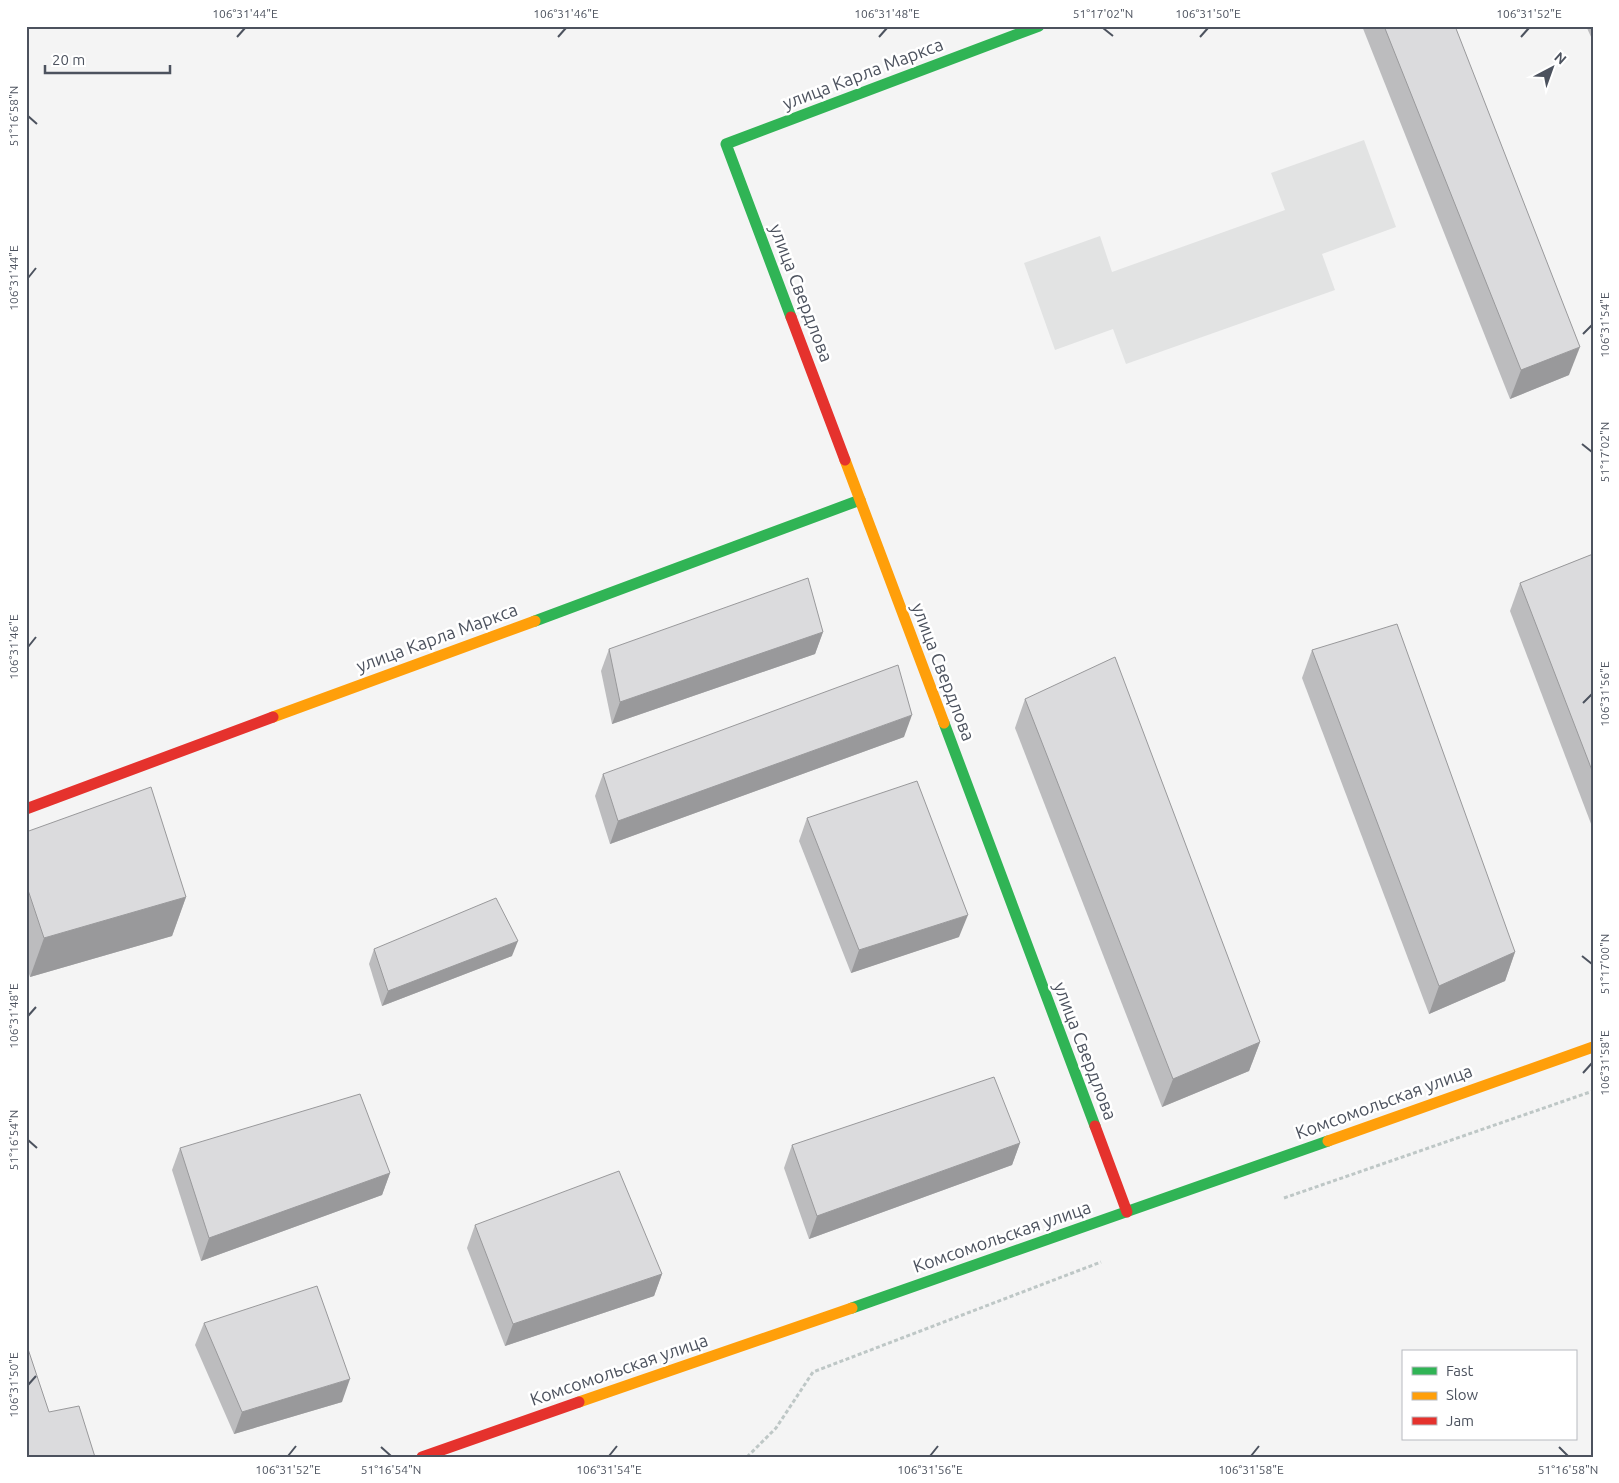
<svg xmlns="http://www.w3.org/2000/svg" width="1619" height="1483" font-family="Ubuntu,sans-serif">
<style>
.education{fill:#e2e3e3}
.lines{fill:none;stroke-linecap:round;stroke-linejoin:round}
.path{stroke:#bec7c6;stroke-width:3;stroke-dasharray:4 2.5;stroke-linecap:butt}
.fast{stroke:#30b455;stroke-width:11}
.slow{stroke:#ff9f0a;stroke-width:11}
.jam{stroke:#e5322d;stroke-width:11}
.wall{fill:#bcbcbe}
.shaded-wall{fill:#99999b}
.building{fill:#dbdbdd;stroke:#99999b}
.ticks{fill:none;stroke:#4c525e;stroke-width:2}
.labels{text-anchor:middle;stroke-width:5;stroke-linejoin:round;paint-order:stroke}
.street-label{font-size:18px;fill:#4c525e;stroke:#fff}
.neatline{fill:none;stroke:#4c525e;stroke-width:2}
.ticks-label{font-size:12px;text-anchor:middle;fill:#4c525e}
</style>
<rect width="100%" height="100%" fill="#f4f4f4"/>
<polygon class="education" points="1364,140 1396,227 1322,254 1335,290 1126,364 1113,329 1055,350 1024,263 1100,236 1112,272 1285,210 1271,173"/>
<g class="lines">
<g class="path">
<polyline points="1284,1198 1593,1091"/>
<polyline points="747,1457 776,1428 813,1372 1101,1262"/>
</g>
<g class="fast">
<polyline points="791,317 726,144 1039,26"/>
<polyline points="535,621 860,500"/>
<polyline points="944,723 1095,1126"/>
<polyline points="852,1308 1328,1141"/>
</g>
<g class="slow">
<polyline points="845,460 944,723"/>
<polyline points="273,717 535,621"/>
<polyline points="1328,1141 1593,1047"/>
<polyline points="579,1402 852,1308"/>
</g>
<g class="jam">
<polyline points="791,317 845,460"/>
<polyline points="26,809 273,717"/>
<polyline points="1095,1126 1127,1212"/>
<polyline points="422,1457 579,1402"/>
</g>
</g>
<g class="wall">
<polygon points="1362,26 1455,26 1569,375 1510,399"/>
<polygon points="1586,26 1593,26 1593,39 1592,39"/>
<polygon points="1593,554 1593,829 1510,611 1520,583"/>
<polygon points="823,632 815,654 612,724 601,671 609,649"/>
<polygon points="1312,650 1515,952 1505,981 1429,1014 1302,678"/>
<polygon points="1025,699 1260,1042 1249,1071 1162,1107 1015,728"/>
<polygon points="904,737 610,844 595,796 603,774"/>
<polygon points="807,818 959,937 851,973 799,841"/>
<polygon points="26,832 186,897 172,936 30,977 26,965"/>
<polygon points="374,949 512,956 382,1006 369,964"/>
<polygon points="1020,1143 1012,1165 809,1239 784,1168 792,1145"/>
<polygon points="180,1148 390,1173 382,1195 201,1261 172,1170"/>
<polygon points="475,1225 662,1274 654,1296 505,1346 467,1248"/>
<polygon points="204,1323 342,1402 234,1434 195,1345"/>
</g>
<g class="shaded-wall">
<polygon points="1580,347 1569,375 1510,399 1521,370"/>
<polygon points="823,632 815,654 612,724 620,702"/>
<polygon points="912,715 904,737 610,844 618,821"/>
<polygon points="186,897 172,936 30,977 44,938"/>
<polygon points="968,915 959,937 851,973 859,950"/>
<polygon points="518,941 512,956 382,1006 388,991"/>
<polygon points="1515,952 1505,981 1429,1014 1439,986"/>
<polygon points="1260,1042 1249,1071 1162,1107 1173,1079"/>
<polygon points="1020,1143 1012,1165 809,1239 817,1216"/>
<polygon points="390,1173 382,1195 201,1261 209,1238"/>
<polygon points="662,1274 654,1296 505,1346 513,1324"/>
<polygon points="350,1379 342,1402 234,1434 242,1412"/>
</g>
<g class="building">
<polygon points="1384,26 1455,26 1580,347 1521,370"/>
<polygon points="1593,554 1593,773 1520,583"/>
<polygon points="808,578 823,632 620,702 609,649"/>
<polygon points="1397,624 1515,952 1439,986 1312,650"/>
<polygon points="1115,657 1260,1042 1173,1079 1025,699"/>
<polygon points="898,665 912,715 618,821 603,774"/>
<polygon points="917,781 968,915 859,950 807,818"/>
<polygon points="151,787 186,897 44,938 26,884 26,832"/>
<polygon points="496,898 518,941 388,991 374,949"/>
<polygon points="994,1077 1020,1143 817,1216 792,1145"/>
<polygon points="360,1094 390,1173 209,1238 180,1148"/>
<polygon points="619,1171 662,1274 513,1324 475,1225"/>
<polygon points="317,1286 350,1379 242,1412 204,1323"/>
<polygon points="26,1343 49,1412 79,1406 95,1457 26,1457"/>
</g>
<path class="ticks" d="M1103,28L1113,36M237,37L245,28M558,37L566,28M879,37L887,28M1200,37L1208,28M1521,37L1529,28M28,116L37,124M28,278L36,268M1583,334L1592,325M1582,444L1592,452M28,647L36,637M1583,703L1592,694M1582,956L1592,964M28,1016L36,1007M1583,1073L1592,1063M28,1140L37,1148M28,1385L36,1376M381,1447L391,1456M1559,1447L1568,1456M288,1456L296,1446M609,1456L617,1446M930,1456L938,1446M1251,1456L1259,1446"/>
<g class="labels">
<g class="street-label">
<text transform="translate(863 74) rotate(-21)" y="6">улица Карла Маркса</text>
<text transform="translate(801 293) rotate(69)" y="6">улица Свердлова</text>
<text transform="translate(437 638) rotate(-20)" y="6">улица Карла Маркса</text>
<text transform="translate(943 672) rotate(69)" y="6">улица Свердлова</text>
<text transform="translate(1085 1051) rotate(69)" y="6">улица Свердлова</text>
<text transform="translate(1384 1102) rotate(-20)" y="6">Комсомольская улица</text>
<text transform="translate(1002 1237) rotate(-19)" y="6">Комсомольская улица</text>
<text transform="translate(619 1370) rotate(-19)" y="6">Комсомольская улица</text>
</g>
</g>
<rect width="1619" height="1483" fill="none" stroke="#ffffff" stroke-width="55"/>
<rect x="1402" y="1350" width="175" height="90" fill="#ffffff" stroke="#b7babf"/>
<rect x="1412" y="1367" width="25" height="8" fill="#30b455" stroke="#b7babf"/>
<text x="1446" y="1376" font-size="15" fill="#4c525e">Fast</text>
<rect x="1412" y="1392" width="25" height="8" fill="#ff9f0a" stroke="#b7babf"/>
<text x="1446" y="1400" font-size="15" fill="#4c525e">Slow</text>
<rect x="1412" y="1417" width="25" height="8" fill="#e5322d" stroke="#b7babf"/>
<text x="1446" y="1426" font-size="15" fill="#4c525e">Jam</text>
<g transform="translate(1552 68) rotate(41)" stroke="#ffffff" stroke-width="4" paint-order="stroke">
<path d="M0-4L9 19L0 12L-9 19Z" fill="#4c525e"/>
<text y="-8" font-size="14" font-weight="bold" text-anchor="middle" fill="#4c525e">N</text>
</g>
<path d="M45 65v8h125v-8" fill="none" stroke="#4c525e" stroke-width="2.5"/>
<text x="52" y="65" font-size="15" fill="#4c525e" stroke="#ffffff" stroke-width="4" paint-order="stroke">20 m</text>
<rect x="28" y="28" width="1564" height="1428" class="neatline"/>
<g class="ticks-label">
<text x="245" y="18">106°31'44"E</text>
<text x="566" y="18">106°31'46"E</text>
<text x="887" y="18">106°31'48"E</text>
<text x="1103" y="18">51°17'02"N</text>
<text x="1208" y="18">106°31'50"E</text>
<text x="1529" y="18">106°31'52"E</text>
<text transform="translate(14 116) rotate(-90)" y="4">51°16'58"N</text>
<text transform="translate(14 278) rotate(-90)" y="4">106°31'44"E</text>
<text transform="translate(1605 325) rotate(-90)" y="4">106°31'54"E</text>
<text transform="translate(1605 452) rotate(-90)" y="4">51°17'02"N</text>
<text transform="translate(14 647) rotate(-90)" y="4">106°31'46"E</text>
<text transform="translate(1605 694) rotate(-90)" y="4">106°31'56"E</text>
<text transform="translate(1605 964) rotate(-90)" y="4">51°17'00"N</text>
<text transform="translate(14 1016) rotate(-90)" y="4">106°31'48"E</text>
<text transform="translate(1605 1063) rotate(-90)" y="4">106°31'58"E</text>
<text transform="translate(14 1140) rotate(-90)" y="4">51°16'54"N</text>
<text transform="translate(14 1385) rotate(-90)" y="4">106°31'50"E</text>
<text x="288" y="1474">106°31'52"E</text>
<text x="391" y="1474">51°16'54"N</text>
<text x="609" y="1474">106°31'54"E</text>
<text x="930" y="1474">106°31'56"E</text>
<text x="1251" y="1474">106°31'58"E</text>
<text x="1568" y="1474">51°16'58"N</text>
</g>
</svg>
